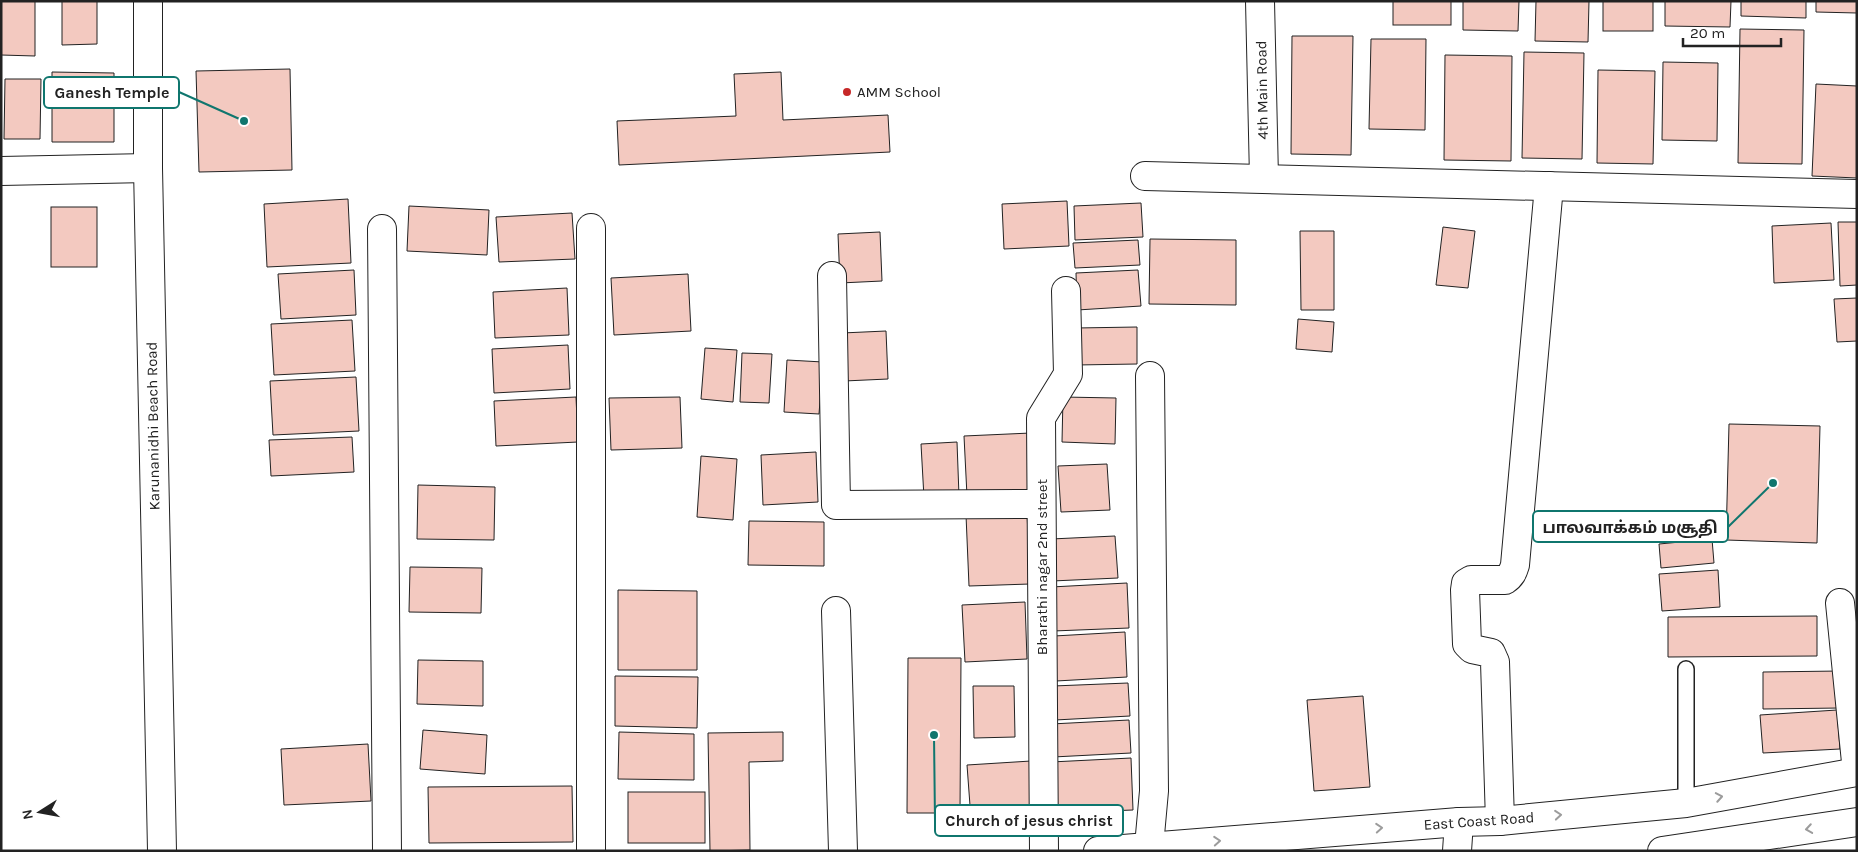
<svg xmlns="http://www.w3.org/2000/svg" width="1858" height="852" font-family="Karla,'Noto Sans Tamil',sans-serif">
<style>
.building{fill:#f3c9c0;stroke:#222}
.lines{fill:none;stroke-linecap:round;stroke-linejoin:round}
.service-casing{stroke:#222;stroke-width:18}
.minor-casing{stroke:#222;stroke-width:30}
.primary-casing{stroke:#222;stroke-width:30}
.service{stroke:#fff;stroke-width:15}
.minor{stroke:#fff;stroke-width:28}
.primary{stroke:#fff;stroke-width:28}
.oneway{stroke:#9c9c9c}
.poi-dot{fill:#c62828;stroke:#fff;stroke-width:2}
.labels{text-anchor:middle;stroke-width:4;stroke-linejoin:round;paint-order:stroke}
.street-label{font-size:15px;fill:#222;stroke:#fff}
.poi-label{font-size:15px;fill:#222;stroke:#fff;text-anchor:start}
.leader{fill:none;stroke:#0f766e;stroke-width:2}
.callout-dot{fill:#0f766e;stroke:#fff;stroke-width:2}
.callout{fill:#fff;stroke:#0f766e;stroke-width:2}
.callout-label{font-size:16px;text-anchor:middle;font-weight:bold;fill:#222}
</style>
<rect width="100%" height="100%" fill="#fff"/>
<g class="building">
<polygon points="1,1 35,1 35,56 1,55"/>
<polygon points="62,1 97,1 97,44 62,45"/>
<rect x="1393" y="1" width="58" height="24"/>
<polygon points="1463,1 1519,1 1518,31 1463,30"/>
<polygon points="1536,1 1589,1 1588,42 1535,41"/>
<rect x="1603" y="1" width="50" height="30"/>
<polygon points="1665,1 1731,1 1730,27 1665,26"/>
<polygon points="1741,1 1806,1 1806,18 1741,16"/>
<polygon points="1816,1 1857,1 1857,13 1816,12"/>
<polygon points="1740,29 1804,30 1802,164 1738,163"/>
<polygon points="1292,36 1353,36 1351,155 1291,154"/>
<polygon points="1371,39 1426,39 1425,130 1369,129"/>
<polygon points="1524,52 1584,53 1582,159 1522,158"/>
<polygon points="1445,55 1512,56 1511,161 1444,160"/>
<polygon points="1663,62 1718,63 1717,141 1662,140"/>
<polygon points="290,69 292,170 199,172 196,71"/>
<polygon points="1598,70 1655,71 1653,164 1597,163"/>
<polygon points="52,72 114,73 114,142 52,142"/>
<polygon points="781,72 783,120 888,115 890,152 619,165 617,121 736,116 734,74"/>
<polygon points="5,79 41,79 40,139 4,139"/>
<polygon points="1816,84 1857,86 1857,178 1812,176"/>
<polygon points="348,199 351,263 267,267 264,204"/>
<polygon points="1067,201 1069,246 1004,249 1002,204"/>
<polygon points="1141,203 1143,237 1075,240 1074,206"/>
<polygon points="409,206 489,210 487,255 407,251"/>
<rect x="51" y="207" width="46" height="60"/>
<polygon points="572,213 575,259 499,262 496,217"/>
<polygon points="1838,222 1857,222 1857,285 1840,286"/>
<polygon points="1831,223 1834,280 1774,283 1772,226"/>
<polygon points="1443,227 1475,231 1468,288 1436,285"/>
<polygon points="1300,231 1334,231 1334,310 1301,310"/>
<polygon points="880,232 882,281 840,283 838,234"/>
<polygon points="1150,239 1236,240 1236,305 1149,304"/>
<polygon points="1138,240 1140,265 1075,268 1073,243"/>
<polygon points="354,270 356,315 281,319 278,274"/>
<polygon points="1138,270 1141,306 1077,310 1076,273"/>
<polygon points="688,274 691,331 614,335 611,278"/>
<polygon points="567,288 569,335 495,338 493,292"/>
<polygon points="1857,298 1857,341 1837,342 1834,299"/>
<polygon points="1298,319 1334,322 1332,352 1296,349"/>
<polygon points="352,320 355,371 274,375 271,324"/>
<polygon points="1137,327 1137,364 1076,365 1076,328"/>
<polygon points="886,331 888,379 844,381 842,333"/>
<polygon points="568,345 570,389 494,393 492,349"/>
<polygon points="705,348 737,350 733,402 701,399"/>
<polygon points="742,353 772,354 769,403 740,402"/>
<polygon points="787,360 823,362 819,414 784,412"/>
<polygon points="356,377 359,431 273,435 270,381"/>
<polygon points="576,397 578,442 496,446 494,401"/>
<polygon points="680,397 682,448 611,450 609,398"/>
<polygon points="1063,397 1116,398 1115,444 1062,442"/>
<polygon points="1729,424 1820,426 1817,543 1726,540"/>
<polygon points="1031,433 1034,493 967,496 964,436"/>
<polygon points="352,437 354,472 271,476 269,440"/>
<polygon points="957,442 959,496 924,498 921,444"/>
<polygon points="816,452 818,502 763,505 761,455"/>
<polygon points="701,456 737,459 733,520 697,517"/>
<polygon points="1107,464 1110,510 1061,512 1058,466"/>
<polygon points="418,485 495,487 494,540 417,539"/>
<polygon points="1027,512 1030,584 969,586 966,515"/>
<polygon points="749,521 824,522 824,566 748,565"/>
<polygon points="1115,536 1118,578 1052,581 1051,539"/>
<polygon points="1712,539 1714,563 1661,568 1659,544"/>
<polygon points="410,567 482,568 481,613 409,612"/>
<polygon points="1718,570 1720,607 1662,611 1659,574"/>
<polygon points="1127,583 1129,628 1053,631 1051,587"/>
<polygon points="618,590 697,591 697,670 618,670"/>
<polygon points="1025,602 1027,659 965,662 962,605"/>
<polygon points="1817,616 1817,656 1668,657 1668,617"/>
<polygon points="1125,632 1127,677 1056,681 1054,636"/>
<polygon points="908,658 961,658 960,813 907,813"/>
<polygon points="418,660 483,661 483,706 417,704"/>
<polygon points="1840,671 1840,708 1763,709 1763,672"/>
<polygon points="615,676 698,677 697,728 615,726"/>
<polygon points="1128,683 1130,716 1055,720 1053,686"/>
<polygon points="973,686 1014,686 1015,737 974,738"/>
<polygon points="1363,696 1370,787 1314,791 1307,700"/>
<polygon points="1837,710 1840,749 1763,753 1760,715"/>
<polygon points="1129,720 1131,753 1053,757 1051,724"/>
<polygon points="423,730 487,735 485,774 420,769"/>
<polygon points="619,732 694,734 694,780 618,779"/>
<polygon points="783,732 783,761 749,762 750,850 710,851 708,733"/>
<polygon points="368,744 371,801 284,805 281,749"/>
<polygon points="1131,758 1133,810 1054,813 1051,762"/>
<polygon points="1031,761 1034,815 971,819 967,765"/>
<polygon points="572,786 573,842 429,843 428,787"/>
<rect x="628" y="792" width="77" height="51"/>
</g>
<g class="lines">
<g class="service-casing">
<polyline id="service" points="1686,669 1686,803"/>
</g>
<g class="minor-casing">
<g id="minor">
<polyline points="148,1 148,168 162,851"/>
<polyline points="1260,1 1264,178"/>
<polyline points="1,171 148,168"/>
<polyline points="1145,176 1857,194"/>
<polyline points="591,228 591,851"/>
<polyline points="382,229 387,851"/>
<polyline points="832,276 836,505 1041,504"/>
<polyline points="1840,603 1857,772"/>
<polyline points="836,611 843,851"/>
<path d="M1500,821L1495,662L1491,653L1472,649L1467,644L1465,590L1466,583L1471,580H1505C1511,576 1513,572 1515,565L1549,186"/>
<polyline points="1149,846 1154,791 1150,376"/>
<polyline points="1044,851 1041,418 1068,374 1066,291"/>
<polyline points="1457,851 1459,822"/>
</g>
</g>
<g class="primary-casing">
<g id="primary">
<polyline points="1098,851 1459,822 1500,821 1686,803 1857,772"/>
<polyline points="1662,851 1857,822"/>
</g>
</g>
<use href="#service" class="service"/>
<use href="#minor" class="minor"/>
<use href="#primary" class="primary"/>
</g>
<defs><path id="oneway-chevron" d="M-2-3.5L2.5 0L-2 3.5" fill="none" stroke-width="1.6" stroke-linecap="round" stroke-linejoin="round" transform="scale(1.25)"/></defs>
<g class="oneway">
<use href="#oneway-chevron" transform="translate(1719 797) rotate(-10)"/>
<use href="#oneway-chevron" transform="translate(1558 815) rotate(-5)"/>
<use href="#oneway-chevron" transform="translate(1379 828) rotate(-4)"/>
<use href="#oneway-chevron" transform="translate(1809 829) rotate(171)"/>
<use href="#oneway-chevron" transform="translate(1217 841) rotate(-4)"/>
</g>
<circle class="poi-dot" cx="847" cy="92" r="5"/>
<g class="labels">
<g class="street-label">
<text transform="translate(1262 90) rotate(-91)" y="5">4th Main Road</text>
<text transform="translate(153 426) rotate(-91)" y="5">Karunanidhi Beach Road</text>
<text transform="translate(1042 567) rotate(-90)" y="5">Bharathi nagar 2nd street</text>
<text transform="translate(1479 821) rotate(-4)" y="5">East Coast Road</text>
</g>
<g class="poi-label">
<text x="857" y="97">AMM School</text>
</g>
</g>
<path class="leader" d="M244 121L179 92M1773 483L1728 527M934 735L935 821"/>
<g class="callout-dot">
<circle cx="244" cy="121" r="5"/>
<circle cx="1773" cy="483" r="5"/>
<circle cx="934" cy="735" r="5"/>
</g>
<g class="callout">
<rect x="44" y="77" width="135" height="31" rx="5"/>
<rect x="1533" y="511" width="195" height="31" rx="5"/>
<rect x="935" y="805" width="188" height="31" rx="5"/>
</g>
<g class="callout-label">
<text x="112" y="98">Ganesh Temple</text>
<text x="1630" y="533">பாலவாக்கம் மசூதி</text>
<text x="1029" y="826">Church of jesus christ</text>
</g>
<rect width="1858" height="852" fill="none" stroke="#222222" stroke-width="5"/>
<g transform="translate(40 812) rotate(259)" stroke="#ffffff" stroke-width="4" paint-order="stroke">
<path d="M0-4L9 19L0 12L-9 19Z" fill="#222222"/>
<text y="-8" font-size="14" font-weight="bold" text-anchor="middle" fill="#222222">N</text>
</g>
<path d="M1683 38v8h98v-8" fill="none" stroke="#222222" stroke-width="2.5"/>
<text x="1690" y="38" font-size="15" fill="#222222" stroke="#ffffff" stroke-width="4" paint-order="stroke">20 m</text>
</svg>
